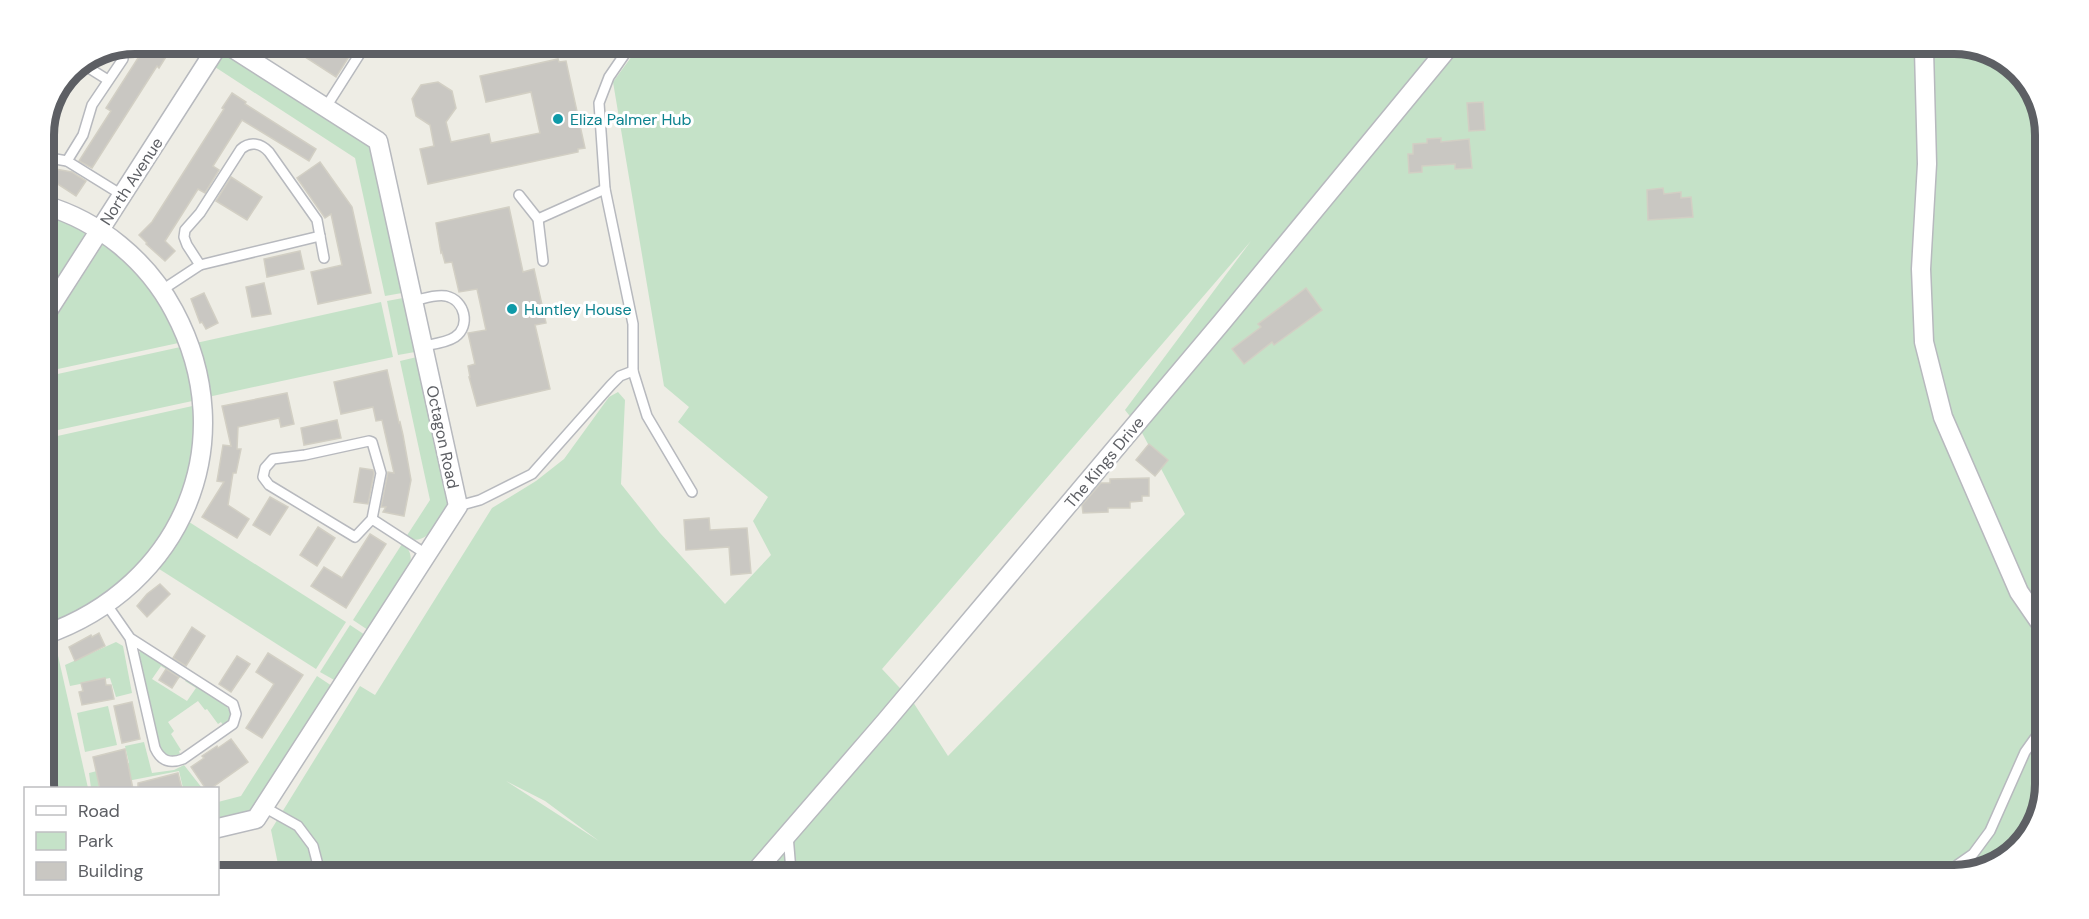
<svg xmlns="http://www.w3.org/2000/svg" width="2089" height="919" font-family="'DM Sans',sans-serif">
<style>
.green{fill:#c5e2c8;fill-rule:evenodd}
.building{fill:#c9c7c2;stroke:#d2cfc4;stroke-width:1.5}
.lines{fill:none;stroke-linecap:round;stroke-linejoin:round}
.service-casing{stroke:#b7b9be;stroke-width:12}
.minor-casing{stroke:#b7b9be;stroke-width:21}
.service{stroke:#fff;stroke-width:9}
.minor{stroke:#fff;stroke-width:18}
.culture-dot{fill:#0f9aa8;stroke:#fff;stroke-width:2}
.labels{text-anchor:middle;stroke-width:6;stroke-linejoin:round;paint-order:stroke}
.culture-label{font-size:16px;fill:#0d838f;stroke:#fff;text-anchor:start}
.street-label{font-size:16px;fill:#5d5f64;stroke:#fff}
.rim{fill:none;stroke:#5d5f64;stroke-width:8}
</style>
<rect width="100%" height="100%" fill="#eeede5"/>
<g class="green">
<path d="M640,45L1989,50L2027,80L2045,129L2039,819L2005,860L1954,875L279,869L271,830L360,686L375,695L492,508L536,481L564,459L609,397L618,392L625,400L621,484L660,533L725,604L771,555L753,521L768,497L678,422L689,407L664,386L613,82ZM1251,241L1125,410L1140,429L1185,514L948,756L913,702L882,669ZM506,781L545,801L599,841Z"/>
<polygon points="227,54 370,146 402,293 385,296 355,158 215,67 223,55"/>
<polygon points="44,210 84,231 85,234 44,299"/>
<polygon points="106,242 153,287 183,342 44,372 44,336 103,244"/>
<polygon points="403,298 415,352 398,355 387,301"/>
<polygon points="381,302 393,357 208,397 196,343"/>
<polygon points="185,346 197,400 44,433 44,377"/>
<path d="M417,357L449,504C440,518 428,549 406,537L430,500L400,361Z"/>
<polygon points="197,405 192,468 170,525 122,585 57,624 44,562 44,439"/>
<polygon points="186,520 346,622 316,669 156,567"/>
<path d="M402,544C410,549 412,555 410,565L368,630L353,620Z"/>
<polygon points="350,625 365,635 336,681 320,672"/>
<polygon points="54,638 88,788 44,788 44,641"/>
<polygon points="116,642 123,646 132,693 116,697 110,678 70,686 65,665"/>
<polygon points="141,651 180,676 180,678 161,666 152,679 187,701 196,688 185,681 186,680 226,705 231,714 229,720 223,725 221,722 218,724 207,709 205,710 198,701 168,722 174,731 171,734 181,750 179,751 180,754 175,757 164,754 160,747 139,653"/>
<polygon points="317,676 332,686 252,812 218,820 218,802 241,796"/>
<polygon points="108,706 117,745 85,752 77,713"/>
<polygon points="144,742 152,773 174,770 184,765 202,788 183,788 179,771 91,788 89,773 129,763 125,746"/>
</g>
<g class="building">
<polygon points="135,44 156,44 169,52 159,68 157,66 92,168 79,161 111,111 106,108 140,55 127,47"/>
<polygon points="285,44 357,44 336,77"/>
<polygon points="558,59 559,62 566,61 585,148 578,149 578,152 428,184 420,149 434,146 430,125 416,116 412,99 421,85 438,82 452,91 456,108 446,122 451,142 489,134 491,143 540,133 531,92 486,102 480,76"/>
<polygon points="232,93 246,102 245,104 316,149 309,161 242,120 213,166 219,170 205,193 198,189 165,241 175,251 165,261 146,244 147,243 139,235 152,222 224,109 222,108"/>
<polygon points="1483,102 1485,130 1469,131 1467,103"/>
<polygon points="1441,138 1441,142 1469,139 1472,168 1455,169 1455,164 1422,166 1422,172 1409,173 1408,154 1413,154 1413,144 1427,143 1427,139"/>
<polygon points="320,162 352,207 371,293 318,304 311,272 342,265 331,214 325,218 297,178"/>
<polygon points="44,167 72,172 86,181 76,196 44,175"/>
<polygon points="231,177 262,197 247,220 216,201"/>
<polygon points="1663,188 1664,194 1681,192 1681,198 1691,197 1693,217 1648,220 1647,190"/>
<polygon points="509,207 523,272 534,269 546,323 535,325 550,389 477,406 469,377 470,377 468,366 475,364 468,333 486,330 477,289 459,292 452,262 445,263 442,252 441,253 436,223"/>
<polygon points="300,251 304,269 267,277 264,259"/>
<polygon points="264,283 271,314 252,317 246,287"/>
<polygon points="1306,288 1322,310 1274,345 1272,342 1244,364 1232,349 1261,327 1258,324"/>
<polygon points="204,293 218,323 206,329 202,322 200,323 191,299"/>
<polygon points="387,370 399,423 400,422 403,435 411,480 404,516 383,512 386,507 381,507 388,472 394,473 382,420 376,421 373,407 341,414 334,382"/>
<polygon points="287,393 294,424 281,427 279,418 238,427 237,449 241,449 236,473 233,473 228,505 249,519 237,538 202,517 224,482 217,481 223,445 231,446 222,406"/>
<polygon points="337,420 341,438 304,445 301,428"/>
<polygon points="1149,444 1168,460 1155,476 1136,460"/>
<polygon points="360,468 373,470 374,473 368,504 354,502"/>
<polygon points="1149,478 1149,496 1142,496 1142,501 1130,502 1130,508 1108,508 1108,512 1083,513 1082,505 1101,483 1110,483 1110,479"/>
<polygon points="270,497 288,507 270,535 253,525"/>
<polygon points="709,518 710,530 747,528 751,573 731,575 729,547 686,550 684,520"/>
<polygon points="318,527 335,538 317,566 300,555"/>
<polygon points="370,534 386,544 346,608 311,586 324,567 342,578"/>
<polygon points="160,584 170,594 147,617 137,606 147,594"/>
<polygon points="192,627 205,636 186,666 173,658"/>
<polygon points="99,633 105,646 75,661 69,647 91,635 92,637"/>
<polygon points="268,653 303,675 262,738 246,728 274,684 256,672"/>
<polygon points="237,656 250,664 231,692 219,684"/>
<polygon points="166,669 179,677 172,688 159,680"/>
<polygon points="105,678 106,685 111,685 114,699 82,705 79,692 83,691 81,683"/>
<polygon points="132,702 140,739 122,743 114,706"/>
<polygon points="231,739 248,762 210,789 206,789 191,767 204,758 202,756 217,746 218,748"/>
<polygon points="125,749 133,789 100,789 93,757"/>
<polygon points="178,773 182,789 138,789 138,783"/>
</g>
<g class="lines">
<g class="service-casing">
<g id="service">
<polyline points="631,45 609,77 599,103 605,189 633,324 633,371 647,416 692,492"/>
<polyline points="84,65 108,80"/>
<polyline points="326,107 366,44"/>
<polyline points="44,157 67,161 122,195"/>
<polyline points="67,161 83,135 92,105 123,59"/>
<polyline points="519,195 538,219 543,261"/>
<polyline points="538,219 605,189"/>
<path d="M200,265L187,245L184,237L185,230L200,213L241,149C250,141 261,143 269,152L317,220L324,258"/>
<polyline points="162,290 200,265 320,236"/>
<path d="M413,301C423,299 435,294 446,296C465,300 471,326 455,337C446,343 433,344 423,346"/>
<polyline points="458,506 480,500 532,474 611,385 620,376 633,371"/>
<polyline points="372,519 355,537 269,485 263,477 265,468 273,459 305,455 369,441 372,442 381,473 372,519 426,554"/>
<path d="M107,605L130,638L233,704L236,714L233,724L183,759C170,764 161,761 155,748L130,638"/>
<polyline points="264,807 298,826 313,846 319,869"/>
<polyline points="788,835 791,871"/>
<polyline points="1943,875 1973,854 1990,831 2025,752 2040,731"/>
</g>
</g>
<g class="minor-casing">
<g id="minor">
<polyline points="1924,50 1927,164 1921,269 1924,342 1943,417 2019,592 2041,624"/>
<path d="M44,205C99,221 147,260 174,311C244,442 182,587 44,635"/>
<polyline points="44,317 219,44"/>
<polyline points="218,828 256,819 458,506 378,141 226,44"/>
<polyline points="756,871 885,722 1222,322 1448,48"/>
</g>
</g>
<use href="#service" class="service"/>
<use href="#minor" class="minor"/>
</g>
<g class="culture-dot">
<circle cx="558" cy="119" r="6"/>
<circle cx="512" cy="309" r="6"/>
</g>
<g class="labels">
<g class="culture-label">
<text x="570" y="125">Eliza Palmer Hub</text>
<text x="524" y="315">Huntley House</text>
</g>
<g class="street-label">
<text transform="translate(131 181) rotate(-57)" y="6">North Avenue</text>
<text transform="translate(443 437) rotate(78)" y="6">Octagon Road</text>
<text transform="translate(1104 462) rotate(-50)" y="6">The Kings Drive</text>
</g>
</g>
<path d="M0 0H2089V919H0ZM135 54H1954A81 81 0 0 1 2035 135V784A81 81 0 0 1 1954 865H135A81 81 0 0 1 54 784V135A81 81 0 0 1 135 54Z" fill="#fff" fill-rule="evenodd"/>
<path class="rim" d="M135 54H1954A81 81 0 0 1 2035 135V784A81 81 0 0 1 1954 865H135A81 81 0 0 1 54 784V135A81 81 0 0 1 135 54Z"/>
<rect x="24" y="787" width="195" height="108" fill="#ffffff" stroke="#bebfc1" stroke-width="1.5"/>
<rect x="36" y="806" width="30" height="9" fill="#ffffff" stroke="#bebfc1" stroke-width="1.5"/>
<text x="78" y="817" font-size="18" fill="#5d5f64">Road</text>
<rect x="36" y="832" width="30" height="18" fill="#c5e2c8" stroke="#bebfc1" stroke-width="1.5"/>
<text x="78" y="847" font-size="18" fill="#5d5f64">Park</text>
<rect x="36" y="862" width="30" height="18" fill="#c9c7c2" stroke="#bebfc1" stroke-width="1.5"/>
<text x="78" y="877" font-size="18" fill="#5d5f64">Building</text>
</svg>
